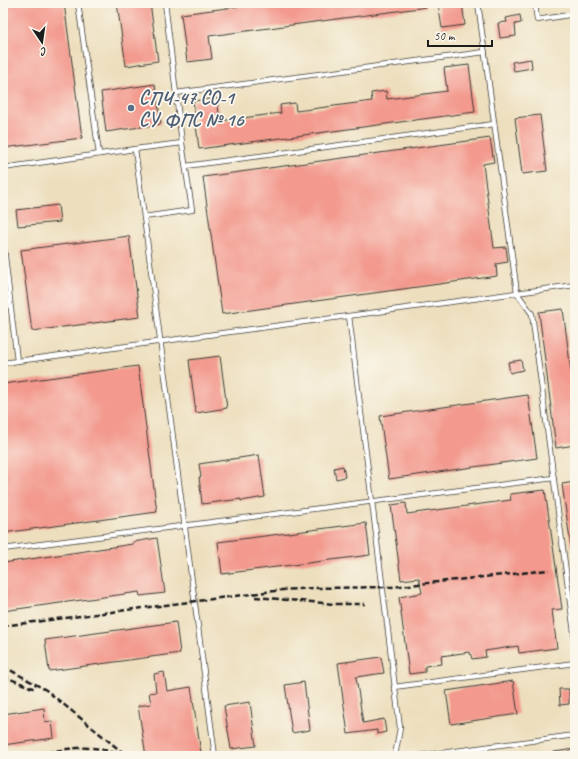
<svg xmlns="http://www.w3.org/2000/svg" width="578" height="759" font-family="Caveat,sans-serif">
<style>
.building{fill:#f3998d}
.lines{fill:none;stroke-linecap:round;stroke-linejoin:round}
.lane-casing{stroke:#3b3934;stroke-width:6}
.lane{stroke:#fff;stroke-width:4.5}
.rail{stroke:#1c1c1c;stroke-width:2.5;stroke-dasharray:6 3;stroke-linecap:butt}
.service-dot{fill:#5c6f8a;stroke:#fbf7ec;stroke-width:1.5}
.labels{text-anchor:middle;stroke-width:3.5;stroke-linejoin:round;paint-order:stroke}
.service-label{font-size:19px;font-weight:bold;fill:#4e5e75;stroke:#fbf7ec;text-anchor:start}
</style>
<rect width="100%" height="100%" fill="#fbf7ec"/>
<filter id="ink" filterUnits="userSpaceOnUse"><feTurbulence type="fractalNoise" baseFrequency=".025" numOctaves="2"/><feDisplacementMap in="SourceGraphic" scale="8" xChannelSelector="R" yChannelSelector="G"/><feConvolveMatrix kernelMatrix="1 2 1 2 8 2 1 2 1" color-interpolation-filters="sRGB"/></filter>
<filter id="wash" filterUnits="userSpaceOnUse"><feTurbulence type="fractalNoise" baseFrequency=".012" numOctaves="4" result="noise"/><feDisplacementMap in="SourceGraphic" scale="16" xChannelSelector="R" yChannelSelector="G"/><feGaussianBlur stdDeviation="0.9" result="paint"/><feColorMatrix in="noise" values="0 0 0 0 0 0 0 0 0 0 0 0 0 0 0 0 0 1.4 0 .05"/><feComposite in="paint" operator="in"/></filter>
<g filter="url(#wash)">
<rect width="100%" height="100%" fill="#eddfbe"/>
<g id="blocks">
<g class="building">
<polygon points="3,3 64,3 82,138 3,148"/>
<polygon points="117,3 150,3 158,61 126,66"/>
<polygon points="266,3 426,3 427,7 209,36 212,59 187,62 181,14"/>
<polygon points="438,3 462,3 465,25 442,28"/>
<polygon points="520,15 521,23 515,24 516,36 500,38 498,23 507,22 506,18"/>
<polygon points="531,59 532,68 514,71 512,62"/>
<polygon points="469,65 475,112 199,149 193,101 217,98 220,121 281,113 280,105 295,103 296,111 372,101 371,93 386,91 387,99 447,91 444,68"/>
<polygon points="155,84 161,124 106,132 101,92"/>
<polygon points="540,115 547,171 522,174 515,118"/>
<polygon points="490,138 494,162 483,164 494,248 506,247 508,262 496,264 497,276 222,314 203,177"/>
<polygon points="58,205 60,222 18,226 16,210"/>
<polygon points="129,236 140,317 32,331 21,250"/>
<polygon points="563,309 575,403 575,445 556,448 539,312"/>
<polygon points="220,356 227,408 196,413 189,360"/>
<polygon points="521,360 523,370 510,373 508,362"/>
<polygon points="138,366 157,512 3,533 3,384"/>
<polygon points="528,395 537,458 389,479 380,416"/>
<polygon points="259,455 265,497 241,501 241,499 202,504 199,477 201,477 199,464"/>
<polygon points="343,466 345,477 336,479 334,468"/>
<polygon points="575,482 575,547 571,547 562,484"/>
<polygon points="545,490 562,609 552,610 557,648 519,653 518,646 485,651 486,657 472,659 470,652 441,656 442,664 425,666 425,672 409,674 399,597 422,593 419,578 401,580 391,505 406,503 407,514 511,500 510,494"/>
<polygon points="366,523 370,555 222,574 218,542"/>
<polygon points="157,538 165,593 140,596 139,592 3,611 3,563 133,544 133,542"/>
<polygon points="176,622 180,653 49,671 45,640"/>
<polygon points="381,657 384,673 356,677 363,723 384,719 386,732 377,734 377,730 348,734 338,663"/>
<polygon points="164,672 167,691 191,687 201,753 197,753 197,756 146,756 138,706 151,704 149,693 156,692 154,674"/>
<polygon points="513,681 518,714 451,724 446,691"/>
<polygon points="304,682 310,730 292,733 285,685"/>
<polygon points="559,689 569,689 569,704 560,705"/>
<polygon points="250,702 256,746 231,749 224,706"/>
<polygon points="44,708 45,722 52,721 54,738 3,745 3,714"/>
<polygon points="575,749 575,756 554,756 554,752"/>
</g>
</g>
</g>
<g filter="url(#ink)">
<use href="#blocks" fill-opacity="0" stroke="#3b3934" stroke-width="1"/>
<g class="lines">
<g class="lane-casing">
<g id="lane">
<polyline points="78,3 99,154"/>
<polyline points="165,3 182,143 135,149 215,756"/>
<polyline points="478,3 517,293 532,314 575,640"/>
<polyline points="535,3 537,20 575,14"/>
<polyline points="176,93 485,52"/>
<polyline points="186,166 494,124"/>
<polyline points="3,168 135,149"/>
<polyline points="144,217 192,210 182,143"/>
<polyline points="3,239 17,361"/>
<polyline points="349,316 400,728 395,756"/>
<polyline points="3,363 575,285"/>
<polyline points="3,549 554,478"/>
<polyline points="394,687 575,663"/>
<polyline points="419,756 575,735"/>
</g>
</g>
<use href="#lane" class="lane"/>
<g class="rail">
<polyline points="255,597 334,604 365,604"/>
<polyline points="3,626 282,590 314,588 391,587 549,570"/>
<polyline points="3,666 46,690 127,756"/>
<polyline points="3,676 35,689"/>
<path d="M30,756C60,750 91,741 121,756"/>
</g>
</g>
</g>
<circle class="service-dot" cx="131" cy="108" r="4"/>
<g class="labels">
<g class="service-label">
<text x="139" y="104">СПЧ-47 СО-1<tspan x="139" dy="22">СУ ФПС № 16</tspan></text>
</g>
</g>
<rect width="578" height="759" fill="none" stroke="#fbf7ec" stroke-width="16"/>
<g transform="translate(42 42) rotate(167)" stroke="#fbf7ec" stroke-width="3" paint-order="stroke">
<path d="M0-3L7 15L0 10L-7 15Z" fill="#1c1c1c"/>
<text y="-6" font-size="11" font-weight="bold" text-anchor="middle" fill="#1c1c1c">С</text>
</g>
<path d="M428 40v6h64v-6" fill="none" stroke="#1c1c1c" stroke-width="2"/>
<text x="434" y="40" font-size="12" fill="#1c1c1c" stroke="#fbf7ec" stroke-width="3" paint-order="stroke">50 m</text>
</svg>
